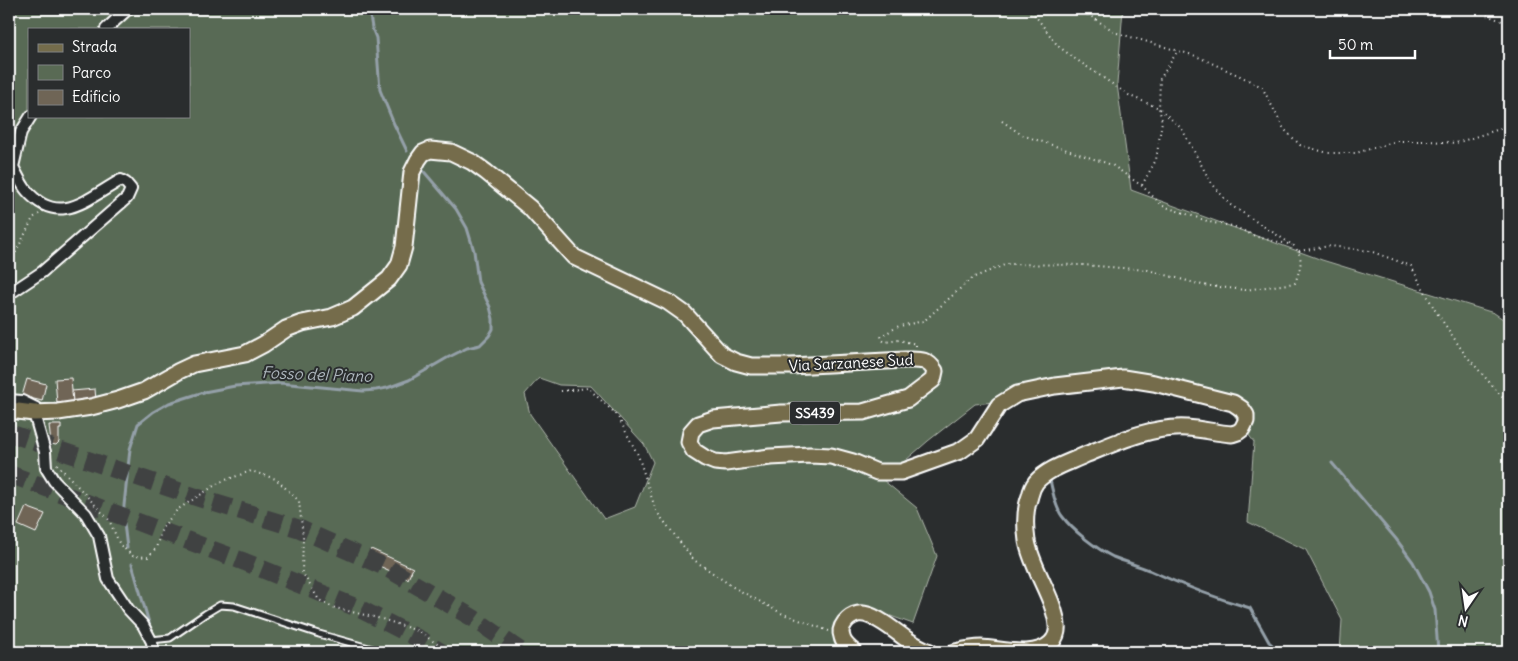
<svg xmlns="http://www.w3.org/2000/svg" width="1518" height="661" font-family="Delius,sans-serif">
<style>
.green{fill:#596a54;stroke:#acb4aa;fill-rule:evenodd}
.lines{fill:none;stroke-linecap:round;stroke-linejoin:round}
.stream{stroke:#94a0a9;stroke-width:3}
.building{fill:#6f6556;stroke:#fff}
.highway-tunnel{stroke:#3f4243;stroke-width:18;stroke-dasharray:18 9;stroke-linecap:butt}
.lane-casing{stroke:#fff;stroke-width:9}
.street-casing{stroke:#fff;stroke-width:14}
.primary-casing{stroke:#fff;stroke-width:19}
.path{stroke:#fff;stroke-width:2;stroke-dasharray:1 4;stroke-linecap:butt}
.lane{stroke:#2a2d2e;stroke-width:5}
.street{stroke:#2a2d2e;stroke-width:10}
.primary{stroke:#746c4b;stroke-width:15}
.labels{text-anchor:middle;stroke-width:4;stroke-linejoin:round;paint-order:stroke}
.shield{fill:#2a2d2e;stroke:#bfc0c0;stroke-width:1}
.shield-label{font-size:14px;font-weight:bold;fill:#fff}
.street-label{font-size:15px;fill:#fff;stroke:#2a2d2e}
.water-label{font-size:16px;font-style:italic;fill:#aeb7be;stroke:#2a2d2e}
</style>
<rect width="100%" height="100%" fill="#2a2d2e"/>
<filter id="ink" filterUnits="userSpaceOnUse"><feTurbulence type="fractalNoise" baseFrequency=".02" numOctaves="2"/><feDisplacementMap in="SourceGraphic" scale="10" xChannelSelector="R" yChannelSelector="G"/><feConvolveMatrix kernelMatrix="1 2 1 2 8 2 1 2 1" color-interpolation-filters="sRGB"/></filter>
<g filter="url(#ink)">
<path class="green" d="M9,9H1123L1117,84L1131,190L1322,260L1494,313L1509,323V652H1340L1342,620L1306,550L1248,522L1254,442L1225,403L1123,378L1003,401L975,404L928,441L883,480L917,508L937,556L913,624L863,606L838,619L839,651L841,652H9ZM29,29H189V116H29ZM539,378L559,385L591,386L644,444L653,462L635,507L604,519L530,414L525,394Z"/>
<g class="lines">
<g class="stream">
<polyline points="369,9 372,28 376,38 380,90 394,124 407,151"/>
<polyline points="1332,463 1396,539 1413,562 1429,592 1435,610 1438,652"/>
<path d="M1050,480C1053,492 1055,507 1062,516C1073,531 1097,549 1113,557C1125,562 1137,565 1149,570C1182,585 1215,598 1250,608L1269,642L1280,652"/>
<polyline points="127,548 123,515 130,449 138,424 153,412 169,403 204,392 235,386 280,383 363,391 376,390 387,388 409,380 447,358 467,348 480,345 489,336 493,329 493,319 490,307 478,282 474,251 467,228 456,209 420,167"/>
<polyline points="132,564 151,630"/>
</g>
</g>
<g class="building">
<polygon points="71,378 73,402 57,403 55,379"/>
<polygon points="27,379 46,384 42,401 22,396"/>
<polygon points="95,389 96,400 73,402 72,391"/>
<polygon points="49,425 61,425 61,429 59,429 59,442 56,445 51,444"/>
<polygon points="26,507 45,514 36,533 18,525"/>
<polygon points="371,549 413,568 408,579 366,560"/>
</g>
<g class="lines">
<g class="highway-tunnel">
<polyline points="9,433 202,499 300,529 387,568 473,618 522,652"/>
<polyline points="9,474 245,562 360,609 421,640 441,652"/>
</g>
<g class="lane-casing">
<polyline id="lane" points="151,640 170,638 205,614 220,605 234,606 319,634 383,652"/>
</g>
<g class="street-casing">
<g id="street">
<polyline points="106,29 128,9"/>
<path d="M9,294L42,272L127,198L131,189L126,183L121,180C88,198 59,228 27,191C21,184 17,174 13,167L21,132L31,116"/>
<polyline points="9,400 22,401 36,408 34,413 45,452 46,468 54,481 86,514 99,536 108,579 128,609 143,625 152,642 153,652"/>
</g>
</g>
<g class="primary-casing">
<g id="primary">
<path d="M9,410L34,413L58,412L91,407L118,400L144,391L179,371L194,364L245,354L264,344L286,329L302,323L332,317L353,308L389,279L399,265L404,247L412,172L418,160L423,153L430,150L451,152L472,162L486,172L530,208L574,257L668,302L685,314L722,355L736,362L751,366H791L905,360C919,360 927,358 935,371L933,380L908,399L863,412L781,413L713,419L698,424L691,432L689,442L694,451L705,458L715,462L726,463L770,457L810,455L831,456L853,462L877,472H901L960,451L977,439L999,405L1017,394L1055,386L1123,378L1154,383L1233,403L1242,409L1246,415V421L1242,429L1238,432L1232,434C1217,433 1202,429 1187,428C1151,426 1117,442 1085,455C1068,463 1049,468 1036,482C1033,486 1031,491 1030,496C1025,509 1025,527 1027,541C1032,569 1055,599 1057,626C1058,632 1055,639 1051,643C1035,659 1001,649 981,648C972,648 964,650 955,652"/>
<path d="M854,652C849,648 843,643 842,637C838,627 848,616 858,614C873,611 897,633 909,641C915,645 923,649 930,652"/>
</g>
</g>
<g class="path">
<polyline points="1079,9 1117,33 1196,56 1240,76 1262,87 1284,129 1300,145 1328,153 1356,153 1397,141 1429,141 1456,143 1509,126"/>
<polyline points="1479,9 1484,14 1509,24"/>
<polyline points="1002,121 1022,135 1112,165 1142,186 1163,206 1213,223 1233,226 1257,237 1292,245"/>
<polyline points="1142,185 1156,160 1162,121 1159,108 1160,79 1177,52"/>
<polyline points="1299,251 1330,246 1370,251 1411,266 1435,310 1464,353 1509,405"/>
<polyline points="9,266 33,218 39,214"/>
<path d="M916,346V344L899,340L885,342L882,340L881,336L899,326L924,321L972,278L1007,264L1083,265L1148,270L1202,285L1245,290L1295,283C1300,269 1305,258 1294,246L1229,204L1210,181L1182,129L1159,108L1130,96L1074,58L1058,46L1034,14L1026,9"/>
<polyline points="561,391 588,388 617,415 638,455 656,511 694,560 733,587 783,614 829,631"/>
<polyline points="57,464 109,520 120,545 133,556 148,557 156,548 162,528 177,510 220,482 251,471 276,479 299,501 303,537 302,572 319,600 335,608 382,619 418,631 449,652"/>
</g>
<use href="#lane" class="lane"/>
<use href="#street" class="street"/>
<use href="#primary" class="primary"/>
</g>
</g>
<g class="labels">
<rect class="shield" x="790" y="401.5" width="50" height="23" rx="4"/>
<g class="shield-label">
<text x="815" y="418">SS439</text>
</g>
<g class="street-label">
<text transform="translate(851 363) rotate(-3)" y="5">Via Sarzanese Sud</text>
</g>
<g class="water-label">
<text transform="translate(317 374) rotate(2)" y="6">Fosso del Piano</text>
</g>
</g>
<rect width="1518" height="661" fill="none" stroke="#2a2d2e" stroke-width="30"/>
<rect x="15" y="15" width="1488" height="631" fill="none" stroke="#fff" stroke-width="2" filter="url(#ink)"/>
<rect x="28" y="28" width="162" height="90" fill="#2a2d2e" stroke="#7f8182"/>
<rect x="38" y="44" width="25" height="8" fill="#746c4b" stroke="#7f8182"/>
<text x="72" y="52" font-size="15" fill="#ffffff">Strada</text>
<rect x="38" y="65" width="25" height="15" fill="#596a54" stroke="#7f8182"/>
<text x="72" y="78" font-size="15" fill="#ffffff">Parco</text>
<rect x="38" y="90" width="25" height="15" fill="#6f6556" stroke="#7f8182"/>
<text x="72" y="102" font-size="15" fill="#ffffff">Edificio</text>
<g transform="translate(1466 608) rotate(193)" stroke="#2a2d2e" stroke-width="4" paint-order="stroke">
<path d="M0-4L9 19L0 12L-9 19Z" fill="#ffffff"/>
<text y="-8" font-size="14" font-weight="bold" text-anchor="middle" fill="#ffffff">N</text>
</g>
<path d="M1330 50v8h85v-8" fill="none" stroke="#ffffff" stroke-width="2.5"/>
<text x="1338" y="50" font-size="15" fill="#ffffff" stroke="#2a2d2e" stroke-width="4" paint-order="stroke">50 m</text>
</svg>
